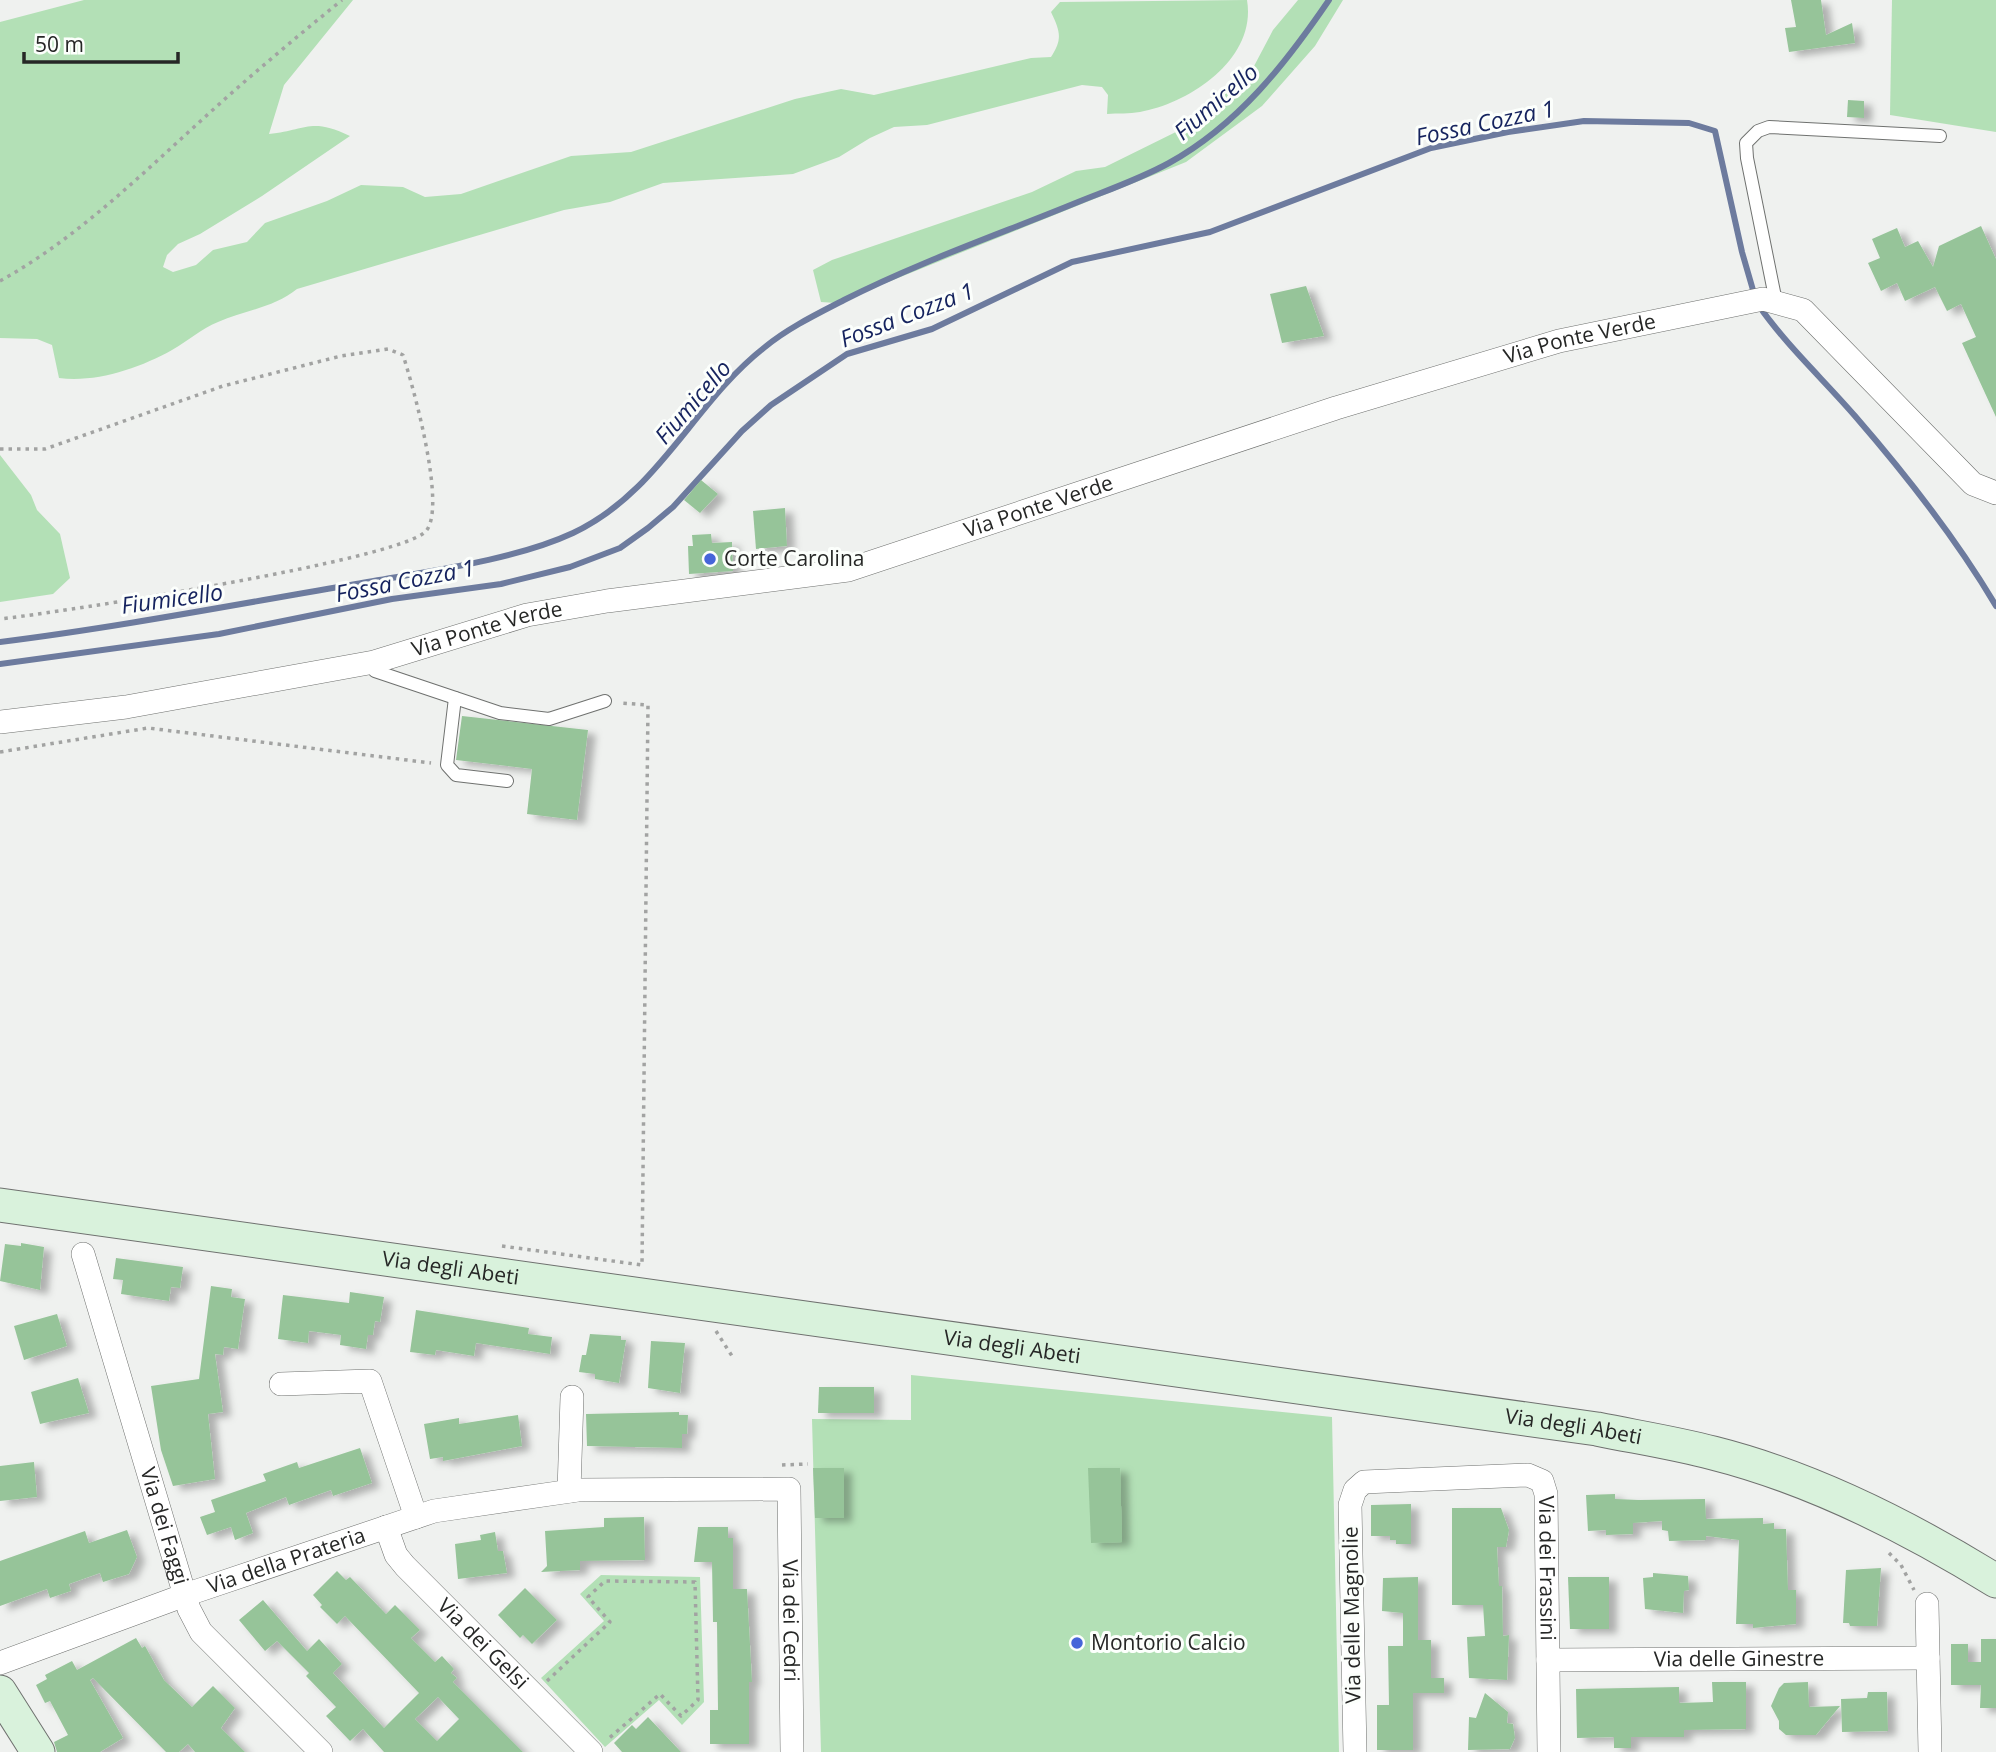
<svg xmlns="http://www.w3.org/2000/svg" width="1996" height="1752" font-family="'Open Sans',sans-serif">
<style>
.green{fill:#b3e0b6}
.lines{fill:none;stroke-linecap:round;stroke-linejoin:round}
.stream{stroke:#6d7b9e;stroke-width:6}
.building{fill:#96c499;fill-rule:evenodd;filter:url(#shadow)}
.lane-casing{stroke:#6f716f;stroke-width:14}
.street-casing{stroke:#6f716f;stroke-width:24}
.secondary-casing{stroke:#6f716f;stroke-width:35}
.path{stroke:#a2a3a2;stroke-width:3.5;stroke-dasharray:3.5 5;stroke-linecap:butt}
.lane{stroke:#fff;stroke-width:12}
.street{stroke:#fff;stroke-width:23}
.secondary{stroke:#d9f2dc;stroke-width:33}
.poi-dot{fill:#4665d9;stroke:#fcfffc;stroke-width:2.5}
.labels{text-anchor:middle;stroke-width:6;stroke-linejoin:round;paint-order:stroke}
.street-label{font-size:21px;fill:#262726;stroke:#fcfffc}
.poi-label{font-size:21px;fill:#262726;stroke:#fcfffc;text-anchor:start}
.water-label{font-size:23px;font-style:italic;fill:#15235e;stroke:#fcfffc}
</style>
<defs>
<filter id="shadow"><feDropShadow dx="8" dy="4.5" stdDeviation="3.5" flood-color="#0004"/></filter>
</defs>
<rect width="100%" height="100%" fill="#eff1ef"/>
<g class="green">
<path d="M84,0H353L284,85L269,134C306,130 311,117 350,136L262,196L200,234L178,244L167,255L163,267L173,272L196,265L213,250L247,242L265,223L327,201L361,185L403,187L425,197L461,194L571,156L631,152L795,99L841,89L874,95L1031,58L1051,57C1063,39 1060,31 1051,12L1060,2L1247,0C1257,59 1190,103 1140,112C1129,114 1118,113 1107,114L1108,95L1102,87L1082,85L927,125L894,127L870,138L839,157L793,174L663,183L610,202L564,210L297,289C275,307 244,311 218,322C201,329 188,341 172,350C140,368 96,383 59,378L52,345L37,339L0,338V22Z"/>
<polygon points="1298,0 1343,0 1315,46 1262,106 1186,162 836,303 821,302 813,270 832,260 1032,192 1076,171 1105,167 1188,126 1253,68 1273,30"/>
<polygon points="1892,0 1996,0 1996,132 1890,115"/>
<polygon points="0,455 31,495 37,510 60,534 70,578 53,594 0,602"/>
<polygon points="911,1375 1332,1417 1339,1752 821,1752 812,1419 911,1420"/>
<polygon points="601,1575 700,1577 704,1702 682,1725 659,1700 605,1747 541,1678 604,1621 580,1594"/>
</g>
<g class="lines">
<g class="stream">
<path d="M1759,306C1787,346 1823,379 1855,416C1907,476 1956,538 1996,606"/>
<path d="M0,642C120,627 238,604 356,584C422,572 513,561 573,533C660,492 693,403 765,347C788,328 817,314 844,300C919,262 1000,234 1078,202C1108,190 1140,179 1169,163C1238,125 1286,63 1329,0"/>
<polyline points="0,664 219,634 392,599 501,584 570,567 620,548 648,528 673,507 742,431 771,405 847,354 932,329 1072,262 1210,232 1431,148 1508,132 1584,121 1689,123 1715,131 1742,252 1753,290"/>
</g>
</g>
<g class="building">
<polygon points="1791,0 1821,0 1826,35 1852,23 1855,43 1789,52 1785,28 1796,27"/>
<polygon points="1848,100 1864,101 1864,118 1847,117"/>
<polygon points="1981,226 1996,259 1996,417 1962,343 1976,337 1961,304 1947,311 1935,287 1905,301 1897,283 1881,291 1868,263 1880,258 1872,239 1897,228 1905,247 1918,241 1933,267 1939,246"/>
<polygon points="1306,286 1324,336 1282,343 1270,294"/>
<polygon points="701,480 718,494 700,513 684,500"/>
<polygon points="785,508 787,546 756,549 753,511"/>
<polygon points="711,534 712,543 732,542 733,571 689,574 688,546 693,546 692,535"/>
<polygon points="462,716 588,730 577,820 527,814 532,769 456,760"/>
<polygon points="21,1243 44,1247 40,1290 0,1281 5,1244 21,1246"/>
<polygon points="116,1258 183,1267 180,1288 171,1287 169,1301 121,1294 123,1280 113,1279"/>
<polygon points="211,1286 232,1289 231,1297 245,1299 238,1349 224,1347 223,1355 215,1354 223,1412 208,1414 215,1479 173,1486 161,1450 151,1386 199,1379"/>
<polygon points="350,1292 384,1297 380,1322 375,1321 373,1335 368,1335 366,1349 340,1345 341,1335 309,1331 308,1343 278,1339 283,1295 349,1303"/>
<polygon points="416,1310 529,1328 528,1334 552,1337 550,1354 476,1343 474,1356 436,1350 435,1355 410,1352"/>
<polygon points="57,1314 67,1346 24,1360 14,1326"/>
<polygon points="590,1334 621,1336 621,1340 626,1340 619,1383 595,1379 595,1374 579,1372 582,1355 586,1355"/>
<polygon points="651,1341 685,1343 680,1393 648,1388"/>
<polygon points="78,1378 89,1413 40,1424 31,1392"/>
<polygon points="819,1387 874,1387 874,1413 818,1413"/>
<polygon points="679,1412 679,1415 688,1415 687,1434 682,1434 682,1448 587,1446 586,1414"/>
<polygon points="518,1415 522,1446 443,1461 443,1457 430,1459 424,1424 459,1418 459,1424"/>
<polygon points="360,1448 372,1483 333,1496 331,1490 289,1505 286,1497 246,1513 253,1533 235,1540 231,1527 207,1535 200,1517 215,1512 211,1500 266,1481 263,1474 297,1462 299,1468"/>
<polygon points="34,1462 37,1497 0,1501 0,1466"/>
<polygon points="813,1468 844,1468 844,1518 815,1518"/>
<polygon points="1088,1468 1120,1468 1122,1542 1091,1543"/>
<polygon points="1615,1494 1615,1499 1639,1500 1705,1499 1706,1519 1763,1518 1763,1524 1774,1523 1774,1529 1786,1529 1788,1590 1796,1590 1796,1624 1753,1628 1753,1624 1736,1624 1739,1540 1706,1536 1706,1540 1669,1541 1668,1531 1662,1530 1662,1521 1633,1523 1633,1534 1606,1535 1606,1530 1588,1531 1586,1495"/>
<polygon points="1411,1504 1411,1544 1396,1544 1396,1540 1390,1540 1390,1536 1371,1536 1371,1505"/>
<polygon points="1452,1508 1501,1508 1509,1530 1506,1547 1497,1547 1499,1586 1502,1586 1503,1636 1509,1635 1507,1680 1469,1678 1467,1637 1485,1636 1483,1605 1452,1605"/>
<polygon points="644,1517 645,1560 580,1561 580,1570 541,1572 547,1566 545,1531 604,1527 604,1518"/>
<polygon points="698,1527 728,1527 728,1538 733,1538 733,1589 747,1589 752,1682 749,1682 749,1744 710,1744 710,1710 718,1710 717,1622 713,1622 712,1562 694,1562"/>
<polygon points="127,1530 137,1557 129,1574 103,1582 100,1573 69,1584 71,1591 50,1598 47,1589 0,1606 0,1561 85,1531 89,1543"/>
<polygon points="495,1532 498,1551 503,1551 507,1573 458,1579 455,1544 481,1540 480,1535"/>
<polygon points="1881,1568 1877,1626 1850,1626 1849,1623 1843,1623 1846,1570"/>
<path d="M337,1571L346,1580L350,1577L386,1614L395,1605L420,1630L411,1638L435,1662L442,1656L454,1669L451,1673L457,1678L453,1682L523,1752H384L363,1729L350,1741L326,1716L336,1707L306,1676L309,1673L277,1641L265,1651L239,1620L263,1600L307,1651L319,1639L342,1664L333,1673L384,1728L419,1693L345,1616L337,1624L320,1607L322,1605L313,1595ZM438,1697L459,1719L437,1741L415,1719Z"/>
<polygon points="1653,1573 1688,1576 1689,1590 1684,1591 1683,1613 1645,1609 1643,1578 1653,1577"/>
<polygon points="1418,1577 1418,1640 1431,1640 1431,1678 1444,1678 1444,1693 1413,1693 1413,1750 1377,1750 1377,1705 1389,1705 1388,1646 1403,1646 1403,1613 1382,1611 1383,1578"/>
<polygon points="1568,1577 1609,1577 1609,1629 1570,1629"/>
<polygon points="525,1588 557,1620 532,1644 523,1635 520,1638 498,1615"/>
<polygon points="136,1638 142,1648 145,1646 164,1680 192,1707 213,1686 235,1708 221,1728 245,1752 195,1752 188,1744 179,1752 166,1752 93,1678 90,1680 123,1738 100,1752 57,1752 54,1742 68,1735 50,1701 45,1703 36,1685 47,1679 45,1675 72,1661 77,1670"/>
<polygon points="1981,1639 1996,1639 1996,1708 1980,1708 1981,1685 1951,1685 1951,1644 1968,1644 1968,1662 1981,1662"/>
<polygon points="1712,1682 1746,1682 1746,1729 1684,1730 1684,1737 1631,1737 1631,1748 1614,1748 1614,1737 1577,1738 1576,1689 1679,1687 1679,1703 1713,1702"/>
<polygon points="1808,1682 1809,1707 1840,1706 1816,1735 1786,1735 1779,1729 1779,1721 1771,1706 1779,1688 1784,1683"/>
<polygon points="1868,1692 1887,1692 1888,1731 1842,1732 1841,1699 1867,1698"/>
<polygon points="1485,1693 1508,1712 1507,1723 1513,1724 1515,1738 1510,1749 1468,1750 1469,1717 1476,1718"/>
<polygon points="648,1717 681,1752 622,1752 614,1743 632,1725 636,1729"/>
</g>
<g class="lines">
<g class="lane-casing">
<g id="lane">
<polyline points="1776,302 1747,158 1746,143 1758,131 1769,127 1940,136"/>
<polyline points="374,662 375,671 500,713 549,719 605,701"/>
<polyline points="455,698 447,765 456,775 507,781"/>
</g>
</g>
<g class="street-casing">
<g id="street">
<path id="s1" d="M0,722L126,707L374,662L527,615L607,601L848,570L1336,408L1559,341L1763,299L1803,310L1973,484L1996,493"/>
<path id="s2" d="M83,1254L189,1609L201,1632L321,1752"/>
<polyline points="281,1384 370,1381 416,1517"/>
<polyline points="569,1491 572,1397"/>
<path id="s3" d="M386,1527L396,1555L405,1566L591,1752"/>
<polyline points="1927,1604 1930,1752"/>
<path id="s4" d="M1548,1660L1928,1658"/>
<path id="s5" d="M0,1663L185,1595L434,1511L578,1490L789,1489L792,1752"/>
<path id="s6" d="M1355,1752L1350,1505L1355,1490L1364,1482L1528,1475L1542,1481L1546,1494L1549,1752"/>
</g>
</g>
<g class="secondary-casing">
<g id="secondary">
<path id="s7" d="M0,1205L1597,1429C1636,1437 1675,1443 1713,1453C1812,1478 1909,1527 1996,1581"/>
<polyline points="0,1692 38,1752"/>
</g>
</g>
<g class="path">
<path d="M0,281C81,236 147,169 216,107C257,70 299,35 342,0"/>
<path d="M0,449H45L223,386L341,356L388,349L403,355C413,386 447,507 426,531C401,560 56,613 0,619"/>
<polyline points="0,752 148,728 431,763"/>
<polyline points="502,1246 642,1265 648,705 621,703"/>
<polyline points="716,1331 732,1356"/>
<polyline points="782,1465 808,1464"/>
<polyline points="1889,1553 1901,1565 1914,1590"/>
<polyline points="547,1681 610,1622 588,1597 605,1581 695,1582 698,1700 681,1716 660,1694 607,1740"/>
</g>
<use href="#lane" class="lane"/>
<use href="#street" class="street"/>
<use href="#secondary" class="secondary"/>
</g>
<g class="poi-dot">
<circle cx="710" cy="559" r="7"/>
<circle cx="1077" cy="1643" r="7"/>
</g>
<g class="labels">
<g class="street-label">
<text dy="7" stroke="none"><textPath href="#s1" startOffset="1631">Via Ponte Verde</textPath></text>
<text dy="7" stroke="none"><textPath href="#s1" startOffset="1064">Via Ponte Verde</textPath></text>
<text dy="7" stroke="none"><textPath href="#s1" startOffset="497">Via Ponte Verde</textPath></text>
<text dy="7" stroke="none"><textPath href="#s7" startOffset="455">Via degli Abeti</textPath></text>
<text dy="7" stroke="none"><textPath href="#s7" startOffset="1022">Via degli Abeti</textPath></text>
<text dy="7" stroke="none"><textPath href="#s7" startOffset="1589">Via degli Abeti</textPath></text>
<text dy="7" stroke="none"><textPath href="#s2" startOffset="284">Via dei Faggi</textPath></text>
<text dy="7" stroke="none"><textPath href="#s5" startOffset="304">Via della Prateria</textPath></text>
<text dy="7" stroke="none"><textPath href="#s6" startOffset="542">Via dei Frassini</textPath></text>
<text transform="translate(1352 1615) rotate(-91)" y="7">Via delle Magnolie</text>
<text dy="7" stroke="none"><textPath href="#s5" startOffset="948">Via dei Cedri</textPath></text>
<text dy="7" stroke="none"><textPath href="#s3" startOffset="154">Via dei Gelsi</textPath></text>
<text dy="7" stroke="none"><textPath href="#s4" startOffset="191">Via delle Ginestre</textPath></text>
</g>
<g class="poi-label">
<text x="724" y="566">Corte Carolina</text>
<text x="1091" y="1650">Montorio Calcio</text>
</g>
<g class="water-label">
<text transform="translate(1216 102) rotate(-41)" y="8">Fiumicello</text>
<text transform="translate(1485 123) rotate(-12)" y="8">Fossa Cozza 1</text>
<text transform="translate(907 315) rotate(-21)" y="8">Fossa Cozza 1</text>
<text transform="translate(693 402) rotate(-49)" y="8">Fiumicello</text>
<text transform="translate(405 581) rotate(-11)" y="8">Fossa Cozza 1</text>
<text transform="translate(172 599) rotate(-8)" y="8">Fiumicello</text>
</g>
</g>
<path d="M24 52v10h154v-10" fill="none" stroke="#262726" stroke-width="3.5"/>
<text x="35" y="52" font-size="21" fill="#262726" stroke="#fcfffc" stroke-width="5" paint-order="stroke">50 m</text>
</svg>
